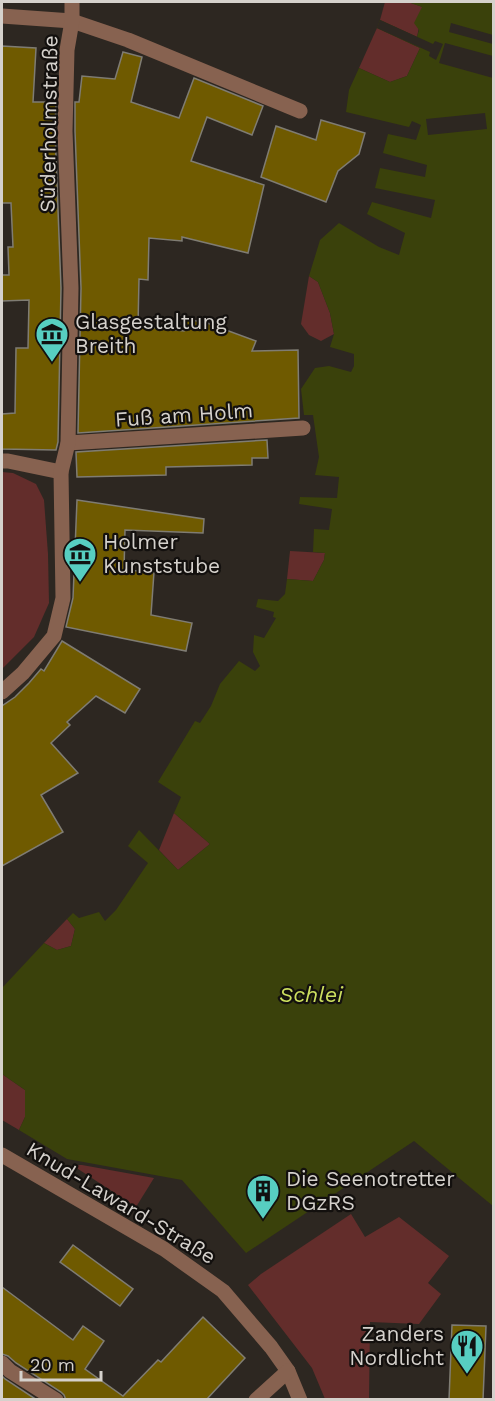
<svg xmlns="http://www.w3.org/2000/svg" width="495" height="1401" font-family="'Work Sans',sans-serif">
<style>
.green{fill:#632d2b}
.water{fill:#3a410b}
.pier{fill:#2d2721}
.building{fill:#6f5a00;stroke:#7f7c73;stroke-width:1.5}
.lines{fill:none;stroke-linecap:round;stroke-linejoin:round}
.minor{stroke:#876250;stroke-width:15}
.labels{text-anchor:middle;stroke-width:4.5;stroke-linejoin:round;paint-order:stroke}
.street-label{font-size:21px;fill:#d5d1cc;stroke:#13100e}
.poi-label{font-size:21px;fill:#d5d1cc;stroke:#13100e;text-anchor:start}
.water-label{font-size:22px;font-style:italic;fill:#ccde5f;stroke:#13100e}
</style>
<rect width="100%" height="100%" fill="#2d2721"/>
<g class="green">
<polygon points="385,2 408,2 423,7 417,37 380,20"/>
<polygon points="377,28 420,48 407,76 390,82 359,68"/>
<polygon points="309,276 318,282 330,313 334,334 321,341 309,335 301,324"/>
<polygon points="2,472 13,473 36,484 44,500 48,554 49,603 34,637 2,669"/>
<polygon points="290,551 325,553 324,560 313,581 287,579"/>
<polygon points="174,813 210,844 178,870 159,850"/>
<polygon points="67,919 75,929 71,946 57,950 44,943"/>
<polygon points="2,1074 25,1090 25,1117 19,1130 2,1120"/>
<polygon points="72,1165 82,1165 154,1178 136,1207"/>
<polygon points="351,1214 365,1237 399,1217 449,1256 428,1283 441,1294 419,1324 370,1322 369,1399 325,1399 312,1368 248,1285 261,1274"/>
</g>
<polygon class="water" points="408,2 493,2 493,1206 414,1141 246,1253 182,1180 67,1159 19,1130 25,1117 25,1090 2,1074 2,988 44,943 57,950 71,946 75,929 67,919 73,913 79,918 99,912 105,921 116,910 148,863 128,846 139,830 178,870 210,844 174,813 181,797 158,782 195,721 200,723 211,706 220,684 239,661 255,671 260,666 253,652 254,635 264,638 276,618 273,617 274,612 256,607 258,599 278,601 285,594 287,579 313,581 324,560 325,553 313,552 314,529 329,530 332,509 299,504 300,497 337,498 339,477 315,475 319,457 313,415 304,415 301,389 315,368 329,366 351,372 354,366 354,354 330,347 334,334 330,313 318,282 309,276 320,240 339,223 379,247 399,255 405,233 367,214 372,202 431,218 435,200 375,188 380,168 425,177 427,165 383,153 388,134 416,140 421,125 412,121 409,127 346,112 349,90 359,68 390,82 407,76 420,48 377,28 380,20 417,37 419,30 414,23 422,7"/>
<g class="pier">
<polygon points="380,20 433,44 435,41 443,44 436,60 429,56 430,52 377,28"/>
<polygon points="451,23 493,35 493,44 449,32"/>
<polygon points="445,43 493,56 493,78 439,63"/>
<polygon points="485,113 487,129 428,135 426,119"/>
</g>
<g class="building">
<polygon points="2,46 36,48 33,102 56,102 55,131 61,288 58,442 56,450 2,449 2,414 15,413 16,348 28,348 29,300 2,301 2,275 9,275 8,247 13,247 11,203 2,203"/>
<polygon points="123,52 142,57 131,102 179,118 194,78 263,106 252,135 207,117 191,161 264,185 248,253 182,237 182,241 149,238 148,280 139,279 138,326 184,331 186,319 207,323 256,341 252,351 298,350 299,418 78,433 81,288 75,131 75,102 79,102 82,76 115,79"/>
<polygon points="321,120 365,133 359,154 338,171 326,202 261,177 276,126 316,140"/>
<polygon points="267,440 268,458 252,458 252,465 166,467 166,475 77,477 76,452"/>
<polygon points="77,500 204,519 203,533 125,530 124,570 154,572 151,615 192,623 186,651 66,627 73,598"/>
<polygon points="62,641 140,689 125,713 96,696 67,722 70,725 51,743 78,773 41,795 63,832 2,866 2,706 15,697 29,683 41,669 44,671"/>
<polygon points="73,1245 133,1289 120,1306 60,1262"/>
<polygon points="2,1287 73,1340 83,1326 104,1341 85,1369 123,1396 158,1360 161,1362 203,1317 245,1358 206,1400 66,1400 64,1395 61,1392 16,1363 8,1356 2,1354"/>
<polygon points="452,1325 486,1326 483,1400 449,1400"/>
<polygon points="2,1376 5,1379 37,1400 2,1400"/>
</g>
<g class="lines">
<g class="minor">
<polyline points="2,16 72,21 128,40 300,111"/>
<polyline points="68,443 303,428"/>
<polyline points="2,461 8,461 61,472"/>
<polyline points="2,692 23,673 54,636 63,598 61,472 68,443 71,288 65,131 67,50 72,21 72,2"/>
<polyline points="2,1155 164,1249 223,1291 271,1347 288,1371 300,1400"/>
<polyline points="2,1363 10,1371 56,1400"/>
<polyline points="256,1400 288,1371"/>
</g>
</g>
<defs>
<g id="museum-pin" transform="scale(1.725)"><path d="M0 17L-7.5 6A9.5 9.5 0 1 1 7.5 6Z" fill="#57cec1" stroke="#13100e"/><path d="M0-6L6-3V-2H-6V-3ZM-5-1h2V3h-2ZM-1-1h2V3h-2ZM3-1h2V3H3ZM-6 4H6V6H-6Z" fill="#111"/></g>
<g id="building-pin" transform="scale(1.725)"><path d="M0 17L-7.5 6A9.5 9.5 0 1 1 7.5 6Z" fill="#57cec1" stroke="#13100e"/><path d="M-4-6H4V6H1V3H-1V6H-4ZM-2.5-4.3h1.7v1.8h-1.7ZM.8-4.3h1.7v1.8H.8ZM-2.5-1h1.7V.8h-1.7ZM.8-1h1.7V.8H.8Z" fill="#111"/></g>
<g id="restaurant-pin" transform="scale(1.725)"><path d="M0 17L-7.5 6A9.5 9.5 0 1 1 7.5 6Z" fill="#57cec1" stroke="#13100e"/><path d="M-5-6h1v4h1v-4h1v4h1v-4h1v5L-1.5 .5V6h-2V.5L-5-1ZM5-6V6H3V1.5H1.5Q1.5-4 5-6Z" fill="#111"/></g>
</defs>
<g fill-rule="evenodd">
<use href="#museum-pin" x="52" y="334"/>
<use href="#museum-pin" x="80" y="554"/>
<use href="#building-pin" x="263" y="1191"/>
<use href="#restaurant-pin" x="467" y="1346"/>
</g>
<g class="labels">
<g class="street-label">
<text transform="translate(49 124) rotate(-89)" y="7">Süderholmstraße</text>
<text transform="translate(184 415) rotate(-4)" y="7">Fuß am Holm</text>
<text transform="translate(121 1203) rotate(31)" y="7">Knud-Laward-Straße</text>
</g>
<g class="poi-label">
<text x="75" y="329">Glasgestaltung<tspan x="75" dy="24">Breith</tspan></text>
<text x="103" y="549">Holmer<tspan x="103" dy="24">Kunststube</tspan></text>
<text x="286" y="1186">Die Seenotretter<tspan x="286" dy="24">DGzRS</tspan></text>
<text x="444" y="1341" text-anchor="end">Zanders<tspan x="444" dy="24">Nordlicht</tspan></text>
</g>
<g class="water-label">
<text x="311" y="1002">Schlei</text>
</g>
</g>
<rect width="495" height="1401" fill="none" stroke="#d5d1cc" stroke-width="6"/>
<path d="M21 1371v9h80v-9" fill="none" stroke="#d5d1cc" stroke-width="3"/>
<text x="30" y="1371" font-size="18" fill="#d5d1cc" stroke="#13100e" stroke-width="4.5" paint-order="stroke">20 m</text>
</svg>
